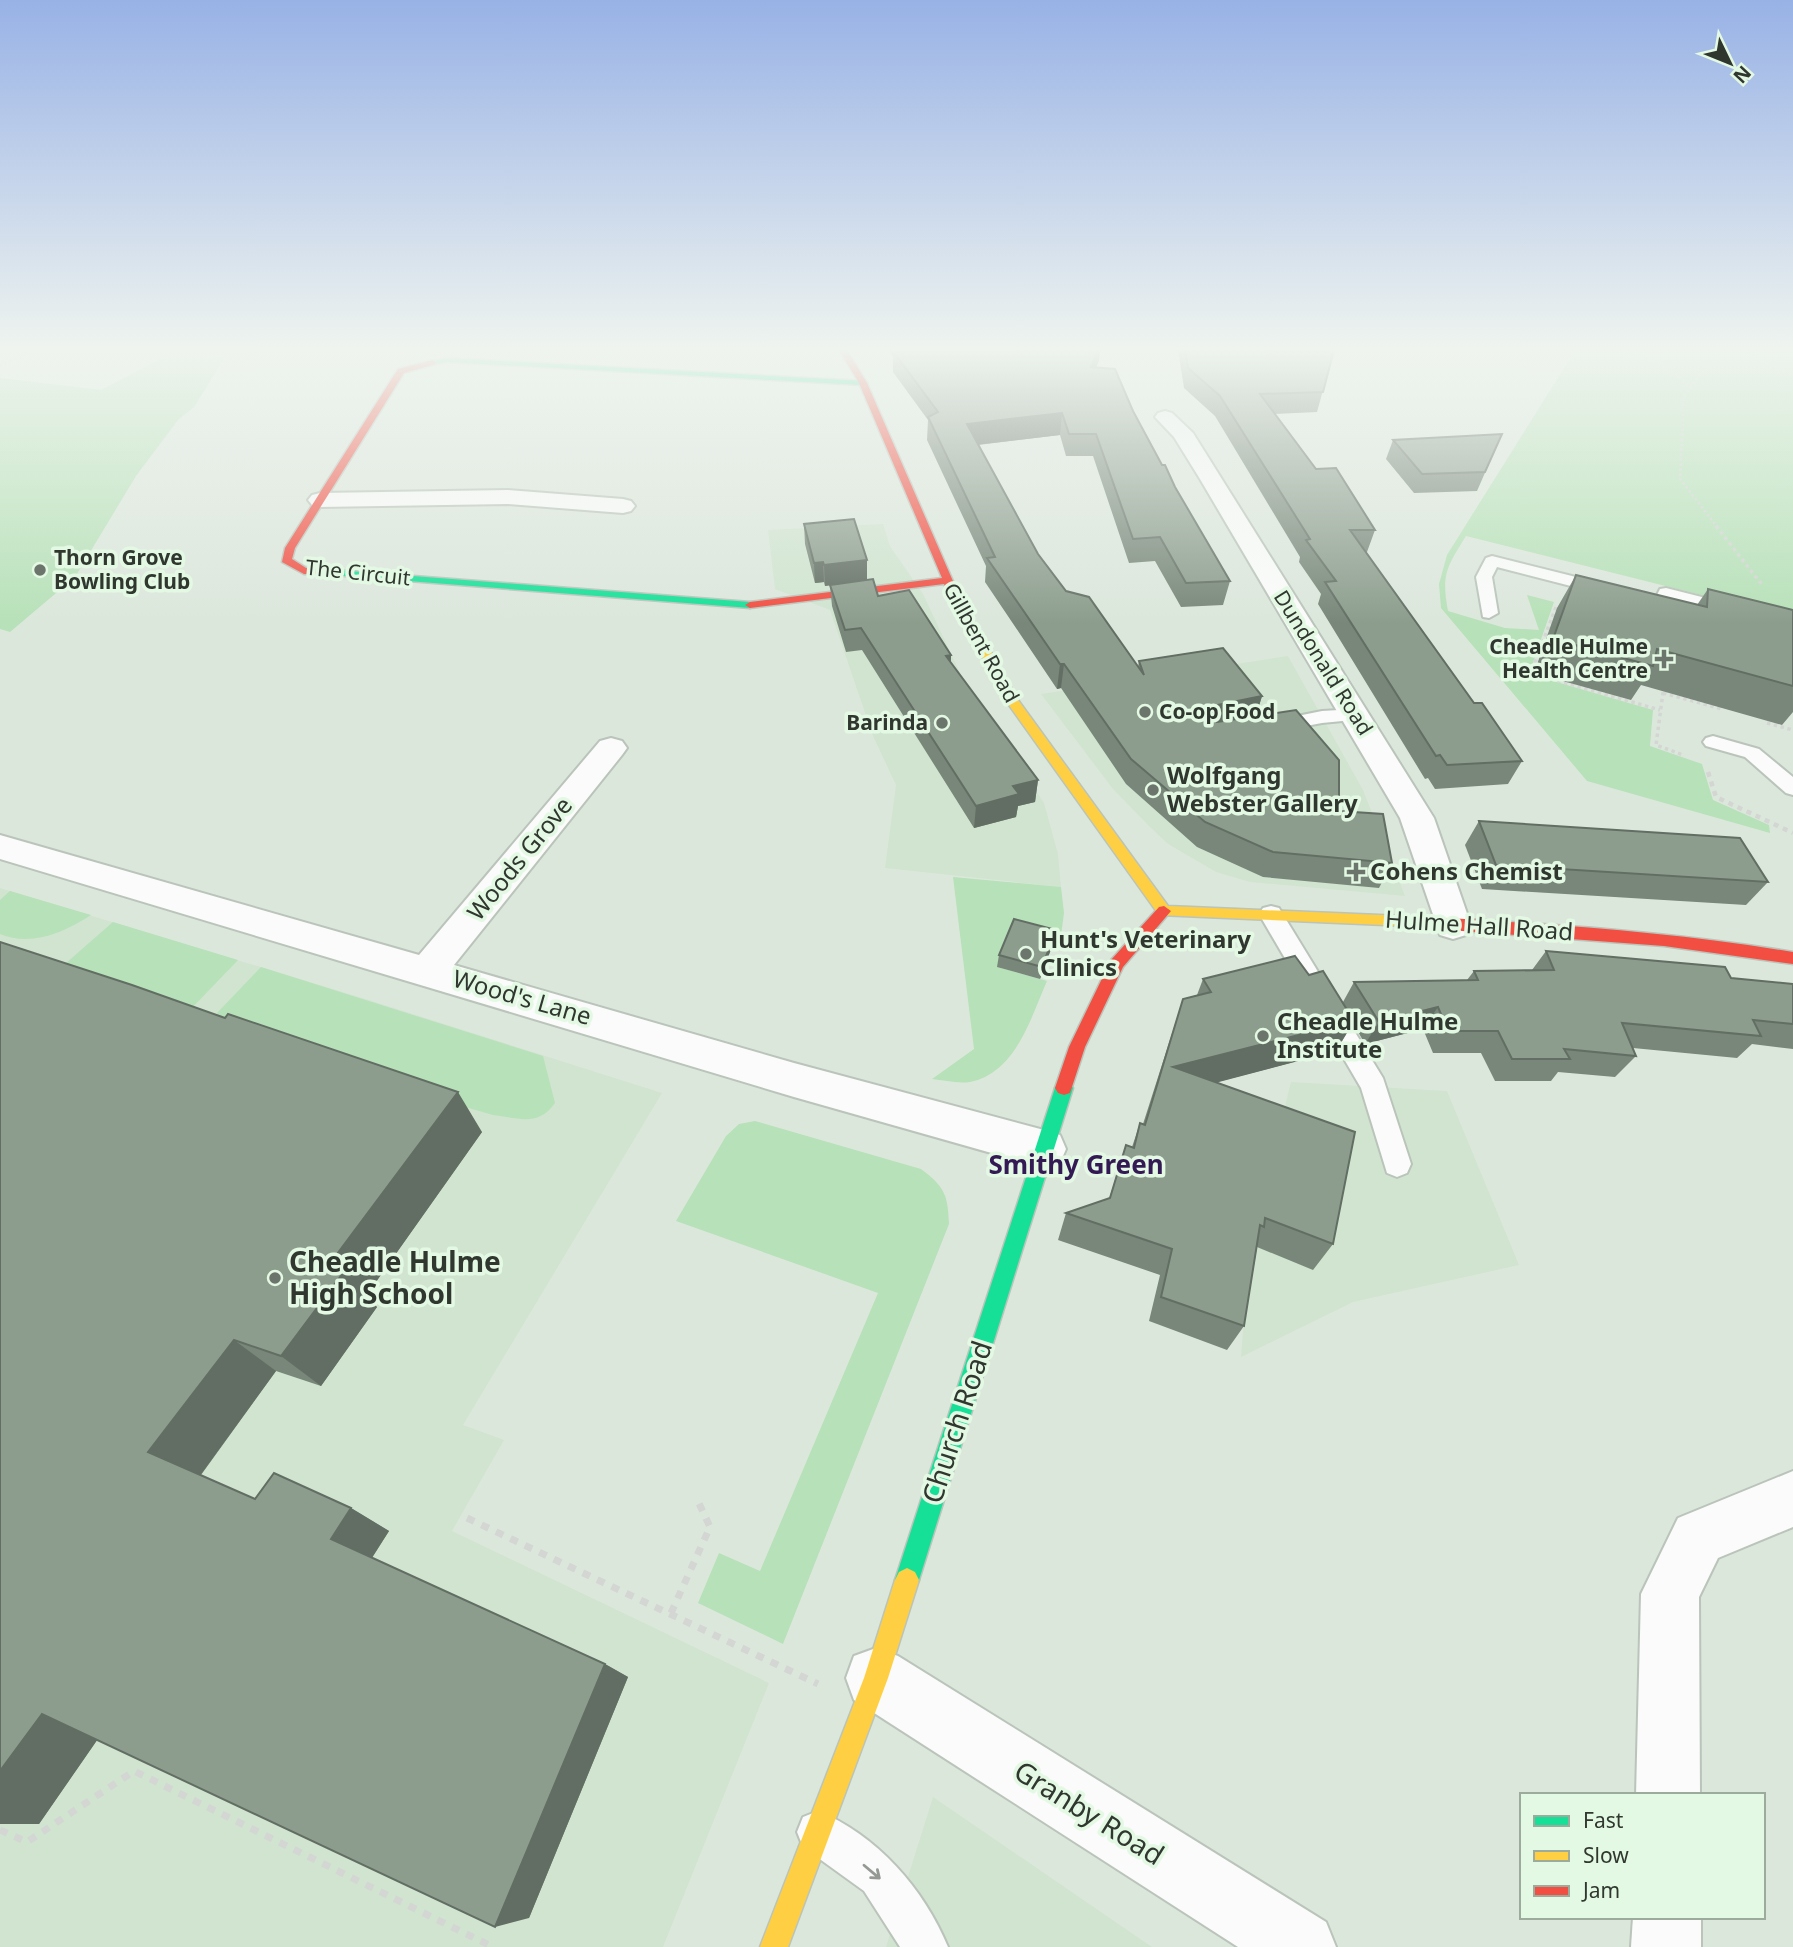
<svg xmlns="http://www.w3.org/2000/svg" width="1793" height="1947" font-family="'Noto Sans',sans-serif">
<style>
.built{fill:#d0e4d0}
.green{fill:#b7e1b8}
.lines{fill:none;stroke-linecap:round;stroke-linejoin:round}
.lane-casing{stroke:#bac4ba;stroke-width:4}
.street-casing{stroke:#bac4ba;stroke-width:4}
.fast-casing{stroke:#bac4ba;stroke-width:3}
.slow-casing{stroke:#bac4ba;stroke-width:3}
.jam-casing{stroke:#bac4ba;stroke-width:3}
.path-far3{stroke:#d3d6d3;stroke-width:2.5;stroke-dasharray:2.5 2.5;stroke-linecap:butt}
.path-far2{stroke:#d3d6d3;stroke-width:3.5;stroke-dasharray:3.5 3.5;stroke-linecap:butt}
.path-far1{stroke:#d3d6d3;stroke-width:4.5;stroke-dasharray:5 5;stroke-linecap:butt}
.path{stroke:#d3d6d3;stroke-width:7;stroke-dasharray:8 8;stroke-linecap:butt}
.lane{fill:#fafbfa;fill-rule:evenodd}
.street{fill:#fafbfa;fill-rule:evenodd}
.fast{fill:#16e098;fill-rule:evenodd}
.slow{fill:#ffcf43;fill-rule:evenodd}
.jam{fill:#f24e42;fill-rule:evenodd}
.wall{fill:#788779}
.shaded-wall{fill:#626e63}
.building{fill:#8c9d8d;stroke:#626e63;stroke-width:2}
.oneway{stroke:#949994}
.poi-dot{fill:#6c756c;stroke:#e4f9e4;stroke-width:2.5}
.labels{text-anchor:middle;stroke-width:7;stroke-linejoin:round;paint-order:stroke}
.far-poi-label{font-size:21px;font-weight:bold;fill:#2f372f;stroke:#e4f9e4;text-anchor:start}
.far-street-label{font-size:21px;fill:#2f372f;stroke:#e4f9e4}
.poi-label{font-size:24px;font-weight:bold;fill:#2f372f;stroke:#e4f9e4;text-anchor:start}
.street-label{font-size:24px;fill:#2f372f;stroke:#e4f9e4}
.neighbourhood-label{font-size:26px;font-weight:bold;fill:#331a54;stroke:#e4f9e4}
.near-poi-label{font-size:28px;font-weight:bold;fill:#2f372f;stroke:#e4f9e4;text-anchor:start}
.near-street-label{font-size:28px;fill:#2f372f;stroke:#e4f9e4}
</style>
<rect width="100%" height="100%" fill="#dce7dc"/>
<g class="built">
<polygon points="883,524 890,546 923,594 969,692 1044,803 1058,854 1061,887 885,868 896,785 873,736 830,610 775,589 768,530"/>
<polygon points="1288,656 1363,790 1405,896 1250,882 1216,872 1168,844 1149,826 1113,789 1041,694"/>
<polygon points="0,888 359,997 662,1093 463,1425 504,1440 452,1531 769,1683 663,1947 0,1947"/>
<polygon points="1291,1082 1447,1091 1519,1265 1353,1302 1241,1357 1249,1253"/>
<polygon points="933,1797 1152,1947 886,1947"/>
</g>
<g class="green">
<path d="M1567,350H1793V618L1466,536C1447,567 1441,574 1448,611L1505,628L1539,630L1527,595L1554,602L1529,674L1653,710L1650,746L1702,764L1713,800L1769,825L1770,833L1587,781L1441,608L1439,584L1447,555L1574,352Z"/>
<polygon points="225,357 194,407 178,420 136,476 75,577 10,632 0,629 0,378 101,390 162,358"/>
<path d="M953,877L1061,887L1064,913L1060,943L1013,930L998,967L1047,981C1031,1017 1016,1073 970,1082C958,1084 944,1080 932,1079L974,1049Z"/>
<path d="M10,891L91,915C65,932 31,947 0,934V900Z"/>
<polygon points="113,922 238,960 186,1014 57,971"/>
<path d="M261,967L543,1056L555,1103C538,1127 519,1118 493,1115L224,1037L217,1013Z"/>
<path d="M755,1121L921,1169C945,1187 948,1195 949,1224L783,1644L698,1603L719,1553L760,1571L878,1293L676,1221L726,1136L739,1124Z"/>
</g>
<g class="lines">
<g class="lane-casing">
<g id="lane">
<polygon points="1492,556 1608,585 1610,589 1602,594 1497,567 1492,577 1498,613 1489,618 1483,617 1476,577 1486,558"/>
<polygon points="1666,588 1793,620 1793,630 1673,600 1669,608 1663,609 1631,602 1629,598 1637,593 1656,597 1660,589"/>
<polygon points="1356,709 1366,715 1363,719 1322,723 1274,732 1264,726 1267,722 1322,711"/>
<polygon points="1713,736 1759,749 1793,777 1793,795 1786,793 1745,757 1706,746 1703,742 1706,738"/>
<polygon points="1271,906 1279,908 1383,1078 1411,1164 1407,1173 1397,1177 1387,1173 1361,1088 1259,914 1263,908"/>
<path d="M818,1811C877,1835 924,1889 948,1947H900L864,1891L803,1847L797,1832L803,1817Z"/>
</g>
</g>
<g class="street-casing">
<g id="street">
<polygon points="1165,411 1172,413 1193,433 1434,818 1471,925 1466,935 1453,939 1440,935 1400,818 1200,479 1174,437 1155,417 1158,413"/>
<polygon points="508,490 623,499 631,501 635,506 631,511 623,513 508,504 320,507 312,505 308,500 312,495 320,493"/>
<polygon points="611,738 622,741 627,748 622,755 454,965 794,1063 1044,1130 1060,1135 1066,1149 1060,1163 1044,1168 794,1097 0,859 0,835 419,955 600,741"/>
<polygon points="1793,1471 1793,1527 1718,1558 1699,1597 1700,1795 1636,1795 1641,1594 1678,1518"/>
<polygon points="876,1648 898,1656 1326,1922 1336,1947 1238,1947 854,1700 846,1678 854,1656"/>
<polygon points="1633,1917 1701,1917 1701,1947 1631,1947"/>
</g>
</g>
<g class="fast-casing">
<g id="fast">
<polygon points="447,358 863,381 867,383 863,385 447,362 433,364 429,362"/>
<polygon points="336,570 750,602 755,605 750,608 332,575 332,571"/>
<polygon points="1064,1081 1070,1083 1073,1088 919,1580 915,1588 907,1592 899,1588 895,1580 1055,1088 1058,1083"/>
</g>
</g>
<g class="slow-casing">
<g id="slow">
<polygon points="950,593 958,593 1018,700 1168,906 1449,918 1454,920 1457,924 1454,928 1159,915 1006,701 949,595"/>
<polygon points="907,1568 915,1572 919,1580 888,1678 788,1947 760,1947 864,1678 895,1580 899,1572"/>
</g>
</g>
<g class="jam-casing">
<g id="jam">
<polygon points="839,350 847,350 867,383 959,595 958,597 950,597 944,584 750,608 745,605 750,602 942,578 859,383"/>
<polygon points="433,360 436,364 404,373 295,548 292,559 306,568 340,571 340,575 304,574 282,562 285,548 398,369"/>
<polygon points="1164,906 1171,911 1123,967 1085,1047 1070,1093 1064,1095 1058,1093 1055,1088 1069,1047 1111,960 1159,907"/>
<path d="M1449,918C1564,925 1679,933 1793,952V964L1664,946L1449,930L1441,924Z"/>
</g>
</g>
<g class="path-far3">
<path d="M1605,350C1638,355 1668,360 1690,388"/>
<polyline points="1744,350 1771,367 1793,375"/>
<polyline points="0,366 34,350"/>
<polyline points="1718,528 1680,479 1684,396 1718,350"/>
</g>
<g class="path-far2">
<polyline points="1716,526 1763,586"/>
<polyline points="1556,607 1531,673 1660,710"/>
<polyline points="1664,685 1656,745 1683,755"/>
<polyline points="1663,693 1722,709"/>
<polyline points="1767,723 1793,730"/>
</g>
<polyline class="path-far1" points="1708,772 1716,797 1793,833"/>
<g class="path">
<polyline points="467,1518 818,1684"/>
<polyline points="671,1613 710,1527 696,1497"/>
<polyline points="0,1830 27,1842 134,1771 493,1947"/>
</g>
<use href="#lane" class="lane"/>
<use href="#street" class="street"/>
<use href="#fast" class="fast"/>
<use href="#slow" class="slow"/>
<use href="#jam" class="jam"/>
</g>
<g class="wall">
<polygon points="888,350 1100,350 1099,360 1096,367 1133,411 1162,465 1230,581 1223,605 1181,607 1155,561 1129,563 1093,456 1066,456 1060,435 978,445 1038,554 1066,591 1138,667 1139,661 1262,696 1256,716 1339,811 1392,863 1379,888 1263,877 1197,847 1126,784 1061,688 1057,689 985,582 986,566 927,440 928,420 893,372 893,357"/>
<polygon points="1178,350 1334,350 1317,412 1274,414 1316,469 1375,530 1367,552 1366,552 1474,703 1522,761 1508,784 1435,789 1428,778 1425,779 1318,604 1321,594 1299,562 1300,557 1215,416 1184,388"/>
<polygon points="1502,434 1477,491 1414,493 1386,459 1393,440"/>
<polygon points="804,524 867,560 867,580 878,596 951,655 951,663 1038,780 1035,802 1018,806 1016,817 974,828 862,650 846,652 832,606 830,585 825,586 824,582 815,583 805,544"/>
<polygon points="1576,575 1697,605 1708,589 1793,610 1793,712 1782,725 1641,685 1631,700 1534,673 1557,608"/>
<polygon points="1479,821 1768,882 1746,905 1482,889 1465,845"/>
<polygon points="1056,930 1054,941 1040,979 997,967 999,955"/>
<polygon points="0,942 482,1132 366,1296 377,1307 321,1386 276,1371 201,1475 255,1499 351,1508 389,1531 372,1558 605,1664 628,1677 529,1918 97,1740 39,1824 0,1824"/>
<polygon points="1546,951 1731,978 1793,984 1793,1049 1752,1044 1737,1058 1633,1048 1636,1056 1615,1077 1558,1072 1551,1081 1495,1081 1481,1053 1433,1053 1423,1029 1365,1044 1353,1023 1336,1051 1217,1082 1333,1244 1313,1270 1257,1247 1244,1326 1227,1350 1149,1321 1160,1275 1058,1240 1066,1213 1109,1199 1126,1145 1132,1147 1140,1123 1143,1124 1183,999 1197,995 1203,979 1309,975 1343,1002 1354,982 1467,980 1474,971 1532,970"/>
</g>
<g class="shaded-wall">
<polygon points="1098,350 1100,350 1099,360 1089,388 1091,367"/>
<polygon points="1062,413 1060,435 966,446 967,424"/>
<polygon points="867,560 867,580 825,586 824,565"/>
<polygon points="823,562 824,582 815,583 814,563"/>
<polygon points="951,655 950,677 946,656"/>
<polygon points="1060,664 1064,664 1061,688 1057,689"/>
<polygon points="1262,696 1254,722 1201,732 1203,714 1208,707"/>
<polygon points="1038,780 1035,802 1018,806 1016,817 974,828 976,806 1013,786"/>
<polygon points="1056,930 1054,941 1040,979 1042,967"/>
<polygon points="1438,1007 1423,1029 1365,1044 1379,1022"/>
<polygon points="1354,1021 1336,1051 1162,1097 1173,1067"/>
<polygon points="458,1092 482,1132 366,1296 377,1307 321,1386 281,1356 328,1266"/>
<polygon points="234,1340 276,1371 199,1477 148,1452"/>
<polygon points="351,1508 389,1531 371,1559 331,1539"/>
<polygon points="605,1664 628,1677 529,1918 495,1927"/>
<polygon points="42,1714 109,1723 39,1824 0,1824 0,1771"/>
</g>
<g class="building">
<polygon points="899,350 1098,350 1091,367 1115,369 1133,411 1162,465 1165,465 1175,487 1230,581 1186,583 1160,537 1133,539 1096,434 1069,434 1062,413 967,424 1038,554 1066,591 1089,597 1144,675 1139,661 1223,648 1262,696 1208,707 1203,714 1207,719 1217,722 1296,710 1339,760 1339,811 1383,814 1392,863 1273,852 1205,822 1131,759 1064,664 1060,664 987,558 995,557 928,417 938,412 893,351"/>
<polygon points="1185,350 1334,350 1323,392 1260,394 1316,469 1336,468 1375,530 1350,530 1474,703 1482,703 1522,761 1447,765 1440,755 1436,756 1325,582 1336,581 1306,540 1310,539 1220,396 1188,368"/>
<polygon points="1502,434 1485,472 1422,474 1393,440"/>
<polygon points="854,519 867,560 824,565 823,562 814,563 804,524"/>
<polygon points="1576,575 1707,607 1708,589 1793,610 1793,686 1657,649 1653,666 1553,639"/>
<polygon points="873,579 878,596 909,590 951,655 946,656 1038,780 1013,786 1019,794 976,806 861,628 845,630 830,585"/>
<polygon points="1479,821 1740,838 1768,882 1496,865"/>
<polygon points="1014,919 1056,930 1042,967 999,955"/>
<polygon points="0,942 132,985 225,1018 228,1014 458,1092 328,1266 343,1273 281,1356 234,1340 148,1452 255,1499 274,1473 351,1508 331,1539 605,1664 495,1927 42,1714 0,1771"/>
<polygon points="1546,951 1725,967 1731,978 1793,984 1793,1024 1753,1020 1761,1036 1622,1023 1636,1056 1564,1049 1570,1059 1512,1059 1498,1031 1448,1031 1438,1007 1379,1022 1354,982 1478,980 1474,971 1554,970"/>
<polygon points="1295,956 1309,975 1323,971 1354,1021 1173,1067 1355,1132 1333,1244 1265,1218 1264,1227 1260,1225 1244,1326 1161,1297 1172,1249 1066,1213 1110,1198 1126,1145 1134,1148 1140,1123 1145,1125 1183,999 1211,992 1203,979"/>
</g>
<defs><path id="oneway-shaft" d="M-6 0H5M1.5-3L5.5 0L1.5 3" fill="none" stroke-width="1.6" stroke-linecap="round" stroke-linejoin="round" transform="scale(1.75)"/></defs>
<use class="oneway" href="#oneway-shaft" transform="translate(872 1872) rotate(40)"/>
<linearGradient id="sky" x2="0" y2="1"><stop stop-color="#98b2e6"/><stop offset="0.56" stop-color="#eff4ef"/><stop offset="1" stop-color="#eff4ef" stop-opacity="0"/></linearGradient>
<rect width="1793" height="623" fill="url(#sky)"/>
<g class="poi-dot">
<circle cx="40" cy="570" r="7"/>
<path d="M1660.5 648.5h7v7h7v7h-7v7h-7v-7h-7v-7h7z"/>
<circle cx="1145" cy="712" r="7"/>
<circle cx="942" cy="723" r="7"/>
<circle cx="1153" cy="790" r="7"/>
<path d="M1352.5 861.5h7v7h7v7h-7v7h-7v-7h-7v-7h7z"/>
<circle cx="1026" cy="954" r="7"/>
<circle cx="1263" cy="1036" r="7"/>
<circle cx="275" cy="1278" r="7"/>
</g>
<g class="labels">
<g class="far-poi-label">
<text x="54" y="565">Thorn Grove<tspan x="54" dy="24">Bowling Club</tspan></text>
<text x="1648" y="654" text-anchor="end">Cheadle Hulme<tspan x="1648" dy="24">Health Centre</tspan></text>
<text x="1159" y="719">Co-op Food</text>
<text x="928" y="730" text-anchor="end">Barinda</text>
</g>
<g class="far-street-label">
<text transform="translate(358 573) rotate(6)" y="7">The Circuit</text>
<text transform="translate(981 643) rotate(61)" y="7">Gillbent Road</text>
<text transform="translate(1323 663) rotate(58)" y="7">Dundonald Road</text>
</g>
<g class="poi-label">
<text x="1167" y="784">Wolfgang<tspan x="1167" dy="28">Webster Gallery</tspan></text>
<text x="1370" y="880">Cohens Chemist</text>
<text x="1040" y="948">Hunt's Veterinary<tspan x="1040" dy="28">Clinics</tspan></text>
<text x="1277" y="1030">Cheadle Hulme<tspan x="1277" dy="28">Institute</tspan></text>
</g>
<g class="street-label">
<text transform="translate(520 859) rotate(-51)" y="8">Woods Grove</text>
<text transform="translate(1479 926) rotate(4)" y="8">Hulme Hall Road</text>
<text transform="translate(522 998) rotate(16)" y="8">Wood's Lane</text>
</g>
<g class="neighbourhood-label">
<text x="1076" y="1174">Smithy Green</text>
</g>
<g class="near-poi-label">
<text x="289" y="1272">Cheadle Hulme<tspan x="289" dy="32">High School</tspan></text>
</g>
<g class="near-street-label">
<text transform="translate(957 1422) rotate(-72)" y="10">Church Road</text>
<text transform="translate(1089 1813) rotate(32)" y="10">Granby Road</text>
</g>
</g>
<rect x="1520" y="1793" width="245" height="126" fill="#e4f9e4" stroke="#9cab9c" stroke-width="2"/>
<rect x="1534" y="1816" width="35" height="10" fill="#16e098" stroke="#9cab9c" stroke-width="2"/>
<text x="1583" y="1828" font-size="21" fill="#2f372f">Fast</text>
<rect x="1534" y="1851" width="35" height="10" fill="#ffcf43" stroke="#9cab9c" stroke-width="2"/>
<text x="1583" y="1863" font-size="21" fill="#2f372f">Slow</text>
<rect x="1534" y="1886" width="35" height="10" fill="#f24e42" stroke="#9cab9c" stroke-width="2"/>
<text x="1583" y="1898" font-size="21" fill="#2f372f">Jam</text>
<g transform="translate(1730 63) rotate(133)" stroke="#e4f9e4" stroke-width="5" paint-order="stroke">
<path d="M0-5L12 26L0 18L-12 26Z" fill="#2f372f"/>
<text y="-10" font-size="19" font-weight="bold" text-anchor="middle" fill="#2f372f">N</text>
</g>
</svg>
